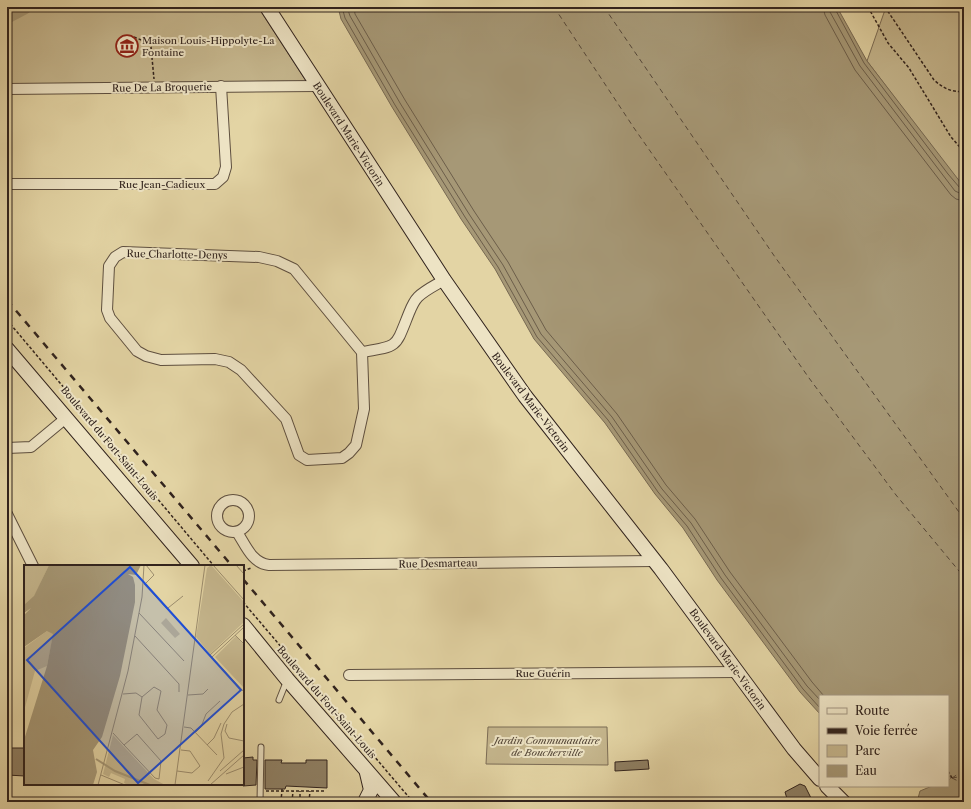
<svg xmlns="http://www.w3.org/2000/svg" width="971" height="809" font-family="'Libre Caslon Text',serif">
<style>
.green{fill:#c5b68d;stroke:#7b6c55}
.water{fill:#a69876;stroke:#776952}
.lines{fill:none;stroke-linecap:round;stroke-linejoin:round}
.shore{stroke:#6c5e4a;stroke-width:1}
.river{stroke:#a69876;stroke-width:15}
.ferry{stroke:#544638;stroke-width:1;stroke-dasharray:5 4;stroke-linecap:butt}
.building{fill:#8e7f63;stroke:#31231d}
.lane-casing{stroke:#5e4f3f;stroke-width:7}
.street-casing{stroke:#5e4f3f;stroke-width:12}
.secondary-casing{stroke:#31231d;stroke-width:16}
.path{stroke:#31231d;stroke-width:1.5;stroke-dasharray:3 2;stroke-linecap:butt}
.lane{stroke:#ede3c4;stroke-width:5}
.street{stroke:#ede3c4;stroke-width:10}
.secondary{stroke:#ede3c4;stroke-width:14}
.rail{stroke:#31231d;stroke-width:2.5;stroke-dasharray:7 7;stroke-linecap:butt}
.labels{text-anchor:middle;stroke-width:4;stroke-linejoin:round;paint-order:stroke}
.poi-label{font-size:10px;fill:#31231d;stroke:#ede3c4;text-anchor:start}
.street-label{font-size:10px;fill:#31231d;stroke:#ede3c4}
.park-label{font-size:10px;font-style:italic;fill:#564839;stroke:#ede3c4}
.inset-river{fill:none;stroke:#a69876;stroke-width:2}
.inset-road{fill:none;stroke:#9c8d6e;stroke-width:1}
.view{fill:#1d4ed8;fill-opacity:0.15;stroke:#1d4ed8;stroke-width:2}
.inset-edge{fill:none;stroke:#31231d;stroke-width:2}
</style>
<rect width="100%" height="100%" fill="#e3d4a4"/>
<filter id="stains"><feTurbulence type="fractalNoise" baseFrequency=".005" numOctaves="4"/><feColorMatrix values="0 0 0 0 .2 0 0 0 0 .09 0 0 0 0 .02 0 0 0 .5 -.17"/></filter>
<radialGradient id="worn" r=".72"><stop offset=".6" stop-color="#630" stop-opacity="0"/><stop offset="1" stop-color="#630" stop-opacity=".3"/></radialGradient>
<g class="green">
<polygon points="7,7 258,7 306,81 7,84"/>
<polygon points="886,7 964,7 964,216 951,172 867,61"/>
<polygon points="488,727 607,727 608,765 486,764"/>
</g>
<polygon class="water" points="338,7 837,7 867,61 964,187 964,802 917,802 920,791 932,786 948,786 948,780 951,778 948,776 948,696 820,696 820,714 800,692 717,580 683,528 655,494 605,423 534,339 495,269 461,219 392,107 341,19"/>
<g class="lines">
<g class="shore">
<polyline points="342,7 345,18 395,105 465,217 498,267 537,337 608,420 658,492 687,526 721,578 803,689 820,708"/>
<polyline points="347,7 350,16 400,103 469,214 503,265 541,334 612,417 662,489 691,523 725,575 807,686 820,700"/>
<polyline points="354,7 355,14 405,100 474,211 508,262 546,330 617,414 666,485 695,519 730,572 812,682 824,696"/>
<polyline points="823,7 825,15 855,70 951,195 956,199 964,201"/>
<polyline points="829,7 830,12 860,66 955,191 964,195"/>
<polyline points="834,7 864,63 948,174 960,188 964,189"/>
</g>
<polyline class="river" points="7,16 24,7"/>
<g class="ferry">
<polyline points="554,7 634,128 809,378 896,495 964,577"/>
<polyline points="604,7 775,257 964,519"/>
<polyline points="952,778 964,770"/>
<polyline points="952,778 964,784"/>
<polyline points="952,778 964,776"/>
</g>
</g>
<g class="building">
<polygon points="126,37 137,45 128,55 118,47"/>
<polygon points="7,748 25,748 25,776 7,775"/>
<polygon points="253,757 253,760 257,760 256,785 243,786 243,758"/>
<polygon points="265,760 282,760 281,763 306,763 306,760 327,760 327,788 286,786 285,789 265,789"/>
<polygon points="648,760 649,769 615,771 615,762"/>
<polygon points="800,784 805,786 812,800 808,802 788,802 785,792"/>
</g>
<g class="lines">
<g class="lane-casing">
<g id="lane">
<polyline points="279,700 287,680"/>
<polyline points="260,802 261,747"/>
</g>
</g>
<g class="street-casing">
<g id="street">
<polyline points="7,89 317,86"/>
<polyline points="7,184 215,184 223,177 226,167 221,86"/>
<polygon points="123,252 259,257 277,261 294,269 362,352 364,409 356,445 349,453 342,458 307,460 299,455 286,419 241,370 229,362 215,359 161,360 146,356 137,351 110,318 107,310 109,266 115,257"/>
<path d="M362,352C399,346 395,348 409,313C411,308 414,301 418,297C425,290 436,285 444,280"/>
<polyline points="7,448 31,447 66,418"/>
<circle cx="233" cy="516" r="16"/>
<polyline points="7,514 33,566"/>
<path d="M237,532C246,546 252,563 269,565L655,561"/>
<polyline points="349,675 737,672"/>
</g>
</g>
<g class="secondary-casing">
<g id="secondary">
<polyline points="267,7 444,280 525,396 661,569 794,749 820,779"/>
<polyline points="7,349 192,566"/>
<polyline points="243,625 287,679 394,802"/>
<polyline points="827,786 843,802"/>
<polyline points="365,802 371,790 367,773"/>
</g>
</g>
<g class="path">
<polyline points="868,7 888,43 909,68 951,137 964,152"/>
<path d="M885,7L934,80C943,88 952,93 964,91"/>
<polyline points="134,37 146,42 151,47 154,79"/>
<polyline points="963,91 964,125"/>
<polyline points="7,320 214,566"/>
<polyline points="243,571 251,568"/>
<polyline points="243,602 413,802"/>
<polyline points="948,771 952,778"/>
<polyline points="266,791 326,791"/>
<polyline points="281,802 282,789"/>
<polyline points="292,802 293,791"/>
<polyline points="300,802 300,791"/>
<polyline points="309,802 310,791"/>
</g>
<use href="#lane" class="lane"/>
<use href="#street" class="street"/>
<use href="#secondary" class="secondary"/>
<g class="rail">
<polyline points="7,300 232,566"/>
<polyline points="243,579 431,802"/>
</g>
</g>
<defs>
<g id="museum-ring" transform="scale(1.15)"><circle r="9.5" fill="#ede3c4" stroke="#8f2418" stroke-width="1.5"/><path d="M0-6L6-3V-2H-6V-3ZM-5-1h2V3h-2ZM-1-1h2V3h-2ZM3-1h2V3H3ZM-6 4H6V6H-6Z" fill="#8f2418"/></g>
</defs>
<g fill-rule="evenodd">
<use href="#museum-ring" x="127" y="46"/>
</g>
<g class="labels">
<g class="poi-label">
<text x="142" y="44">Maison Louis-Hippolyte-La<tspan x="142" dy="12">Fontaine</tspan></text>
</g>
<g class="street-label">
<text transform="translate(162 87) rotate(-1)" y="4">Rue De La Broquerie</text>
<text transform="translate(349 134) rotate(57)" y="4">Boulevard Marie-Victorin</text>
<text x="162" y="188">Rue Jean-Cadieux</text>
<text transform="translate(177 254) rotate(1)" y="4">Rue Charlotte-Denys</text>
<text transform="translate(531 402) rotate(53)" y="4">Boulevard Marie-Victorin</text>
<text transform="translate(110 443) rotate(50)" y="4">Boulevard du Fort-Saint-Louis</text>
<text transform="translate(438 563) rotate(-1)" y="4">Rue Desmarteau</text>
<text transform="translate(728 659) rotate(54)" y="4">Boulevard Marie-Victorin</text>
<text x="543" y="677">Rue Guérin</text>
<text transform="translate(327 702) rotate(49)" y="4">Boulevard du Fort-Saint-Louis</text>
</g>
<g class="park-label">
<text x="547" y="744">Jardin Communautaire<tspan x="547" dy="12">de Boucherville</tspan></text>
</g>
</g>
<g transform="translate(24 565)">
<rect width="220" height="220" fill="#e3d4a4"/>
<path d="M0,0H25L4,45L0,48ZM187,0L220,37V57L186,89L172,72L183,3ZM142,53L156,69L151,73L137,58ZM32,55L23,101L11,106L0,146V83L23,66ZM212,71L220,80V123L191,92ZM89,170L130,214L141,220H104L100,218L101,214L87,208L85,212L79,209Z" fill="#c5b68d"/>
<path d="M25,0H117L112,10L104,9L109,12L111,20V37L96,111L78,172L69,185L73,207L69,220H0V175L23,101L29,69L23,66L0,82V50L7,43L0,48V40L10,31Z" fill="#a69876"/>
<path class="inset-river" d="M72,194L91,206L126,220M17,220L32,186L44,147L74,16L79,8L86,4H96L104,8M27,220L53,142L80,18L92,8H104"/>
<path class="inset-road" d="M189,0L220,35M212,0L220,9M120,19L220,127M121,19L130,10L122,0M144,43L159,31M115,48L160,96M211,70L220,79M111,71L155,119V127M186,90L220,59M188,92L220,62M130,122L137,126L133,145L143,160L141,169L134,174L115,150L118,132ZM99,129L112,128L118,132M164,130L179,129L184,124M203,159L201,166L205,173L220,176M160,162L167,163L193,190M172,167L177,162L182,149L196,136M89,168L100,180L131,213L135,214L137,196L113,169L100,180M183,180L190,173L197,158M153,206L168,208L176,201L166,186L157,185M196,206L220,185M202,209L220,202M77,210L101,220M184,216L200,193L197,169L200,159L208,147L220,139M74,220L104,106L118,32L120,0M151,220L181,0M186,220L220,190"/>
<path class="view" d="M106,2L217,125L114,218L3,95Z"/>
<rect width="220" height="220" class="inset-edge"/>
</g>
<rect width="971" height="809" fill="none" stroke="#e3d4a4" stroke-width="24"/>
<rect x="8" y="8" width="955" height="793" fill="none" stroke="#31231d" stroke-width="2"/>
<rect x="12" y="12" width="947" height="785" fill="none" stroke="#31231d"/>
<rect x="819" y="695" width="130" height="92" fill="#ede3c4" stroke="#a29681"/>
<rect x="827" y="708" width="20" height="6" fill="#ede3c4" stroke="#a29681"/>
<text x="855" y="715" font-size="12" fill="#31231d">Route</text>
<rect x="827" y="728" width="20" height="6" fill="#31231d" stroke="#a29681"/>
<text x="855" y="735" font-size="12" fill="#31231d">Voie ferrée</text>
<rect x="827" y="745" width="20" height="12" fill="#c5b68d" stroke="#a29681"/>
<text x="855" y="755" font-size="12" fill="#31231d">Parc</text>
<rect x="827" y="765" width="20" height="12" fill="#a69876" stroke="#a29681"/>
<text x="855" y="775" font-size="12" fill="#31231d">Eau</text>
<rect width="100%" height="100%" filter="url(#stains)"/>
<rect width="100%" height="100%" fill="url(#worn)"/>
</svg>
